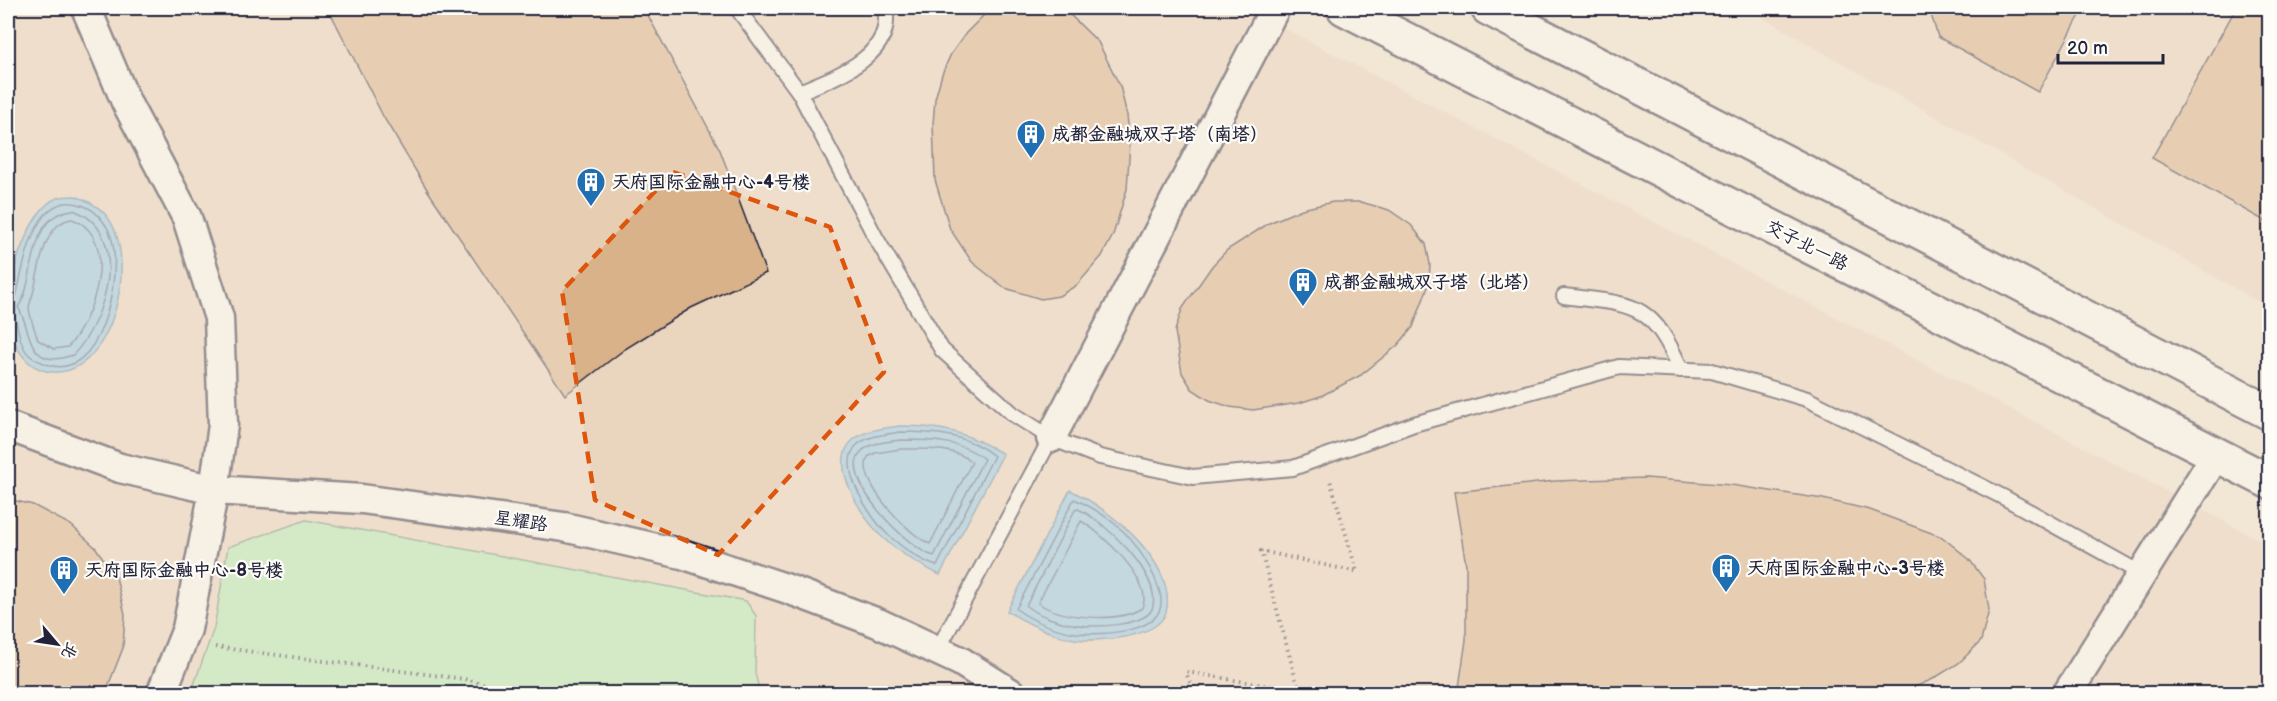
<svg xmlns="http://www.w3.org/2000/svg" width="2277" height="701" font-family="'Balsamiq Sans','LXGW WenKai TC',sans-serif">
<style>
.built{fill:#ead6bf}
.green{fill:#b0efb7;stroke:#698879;stroke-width:1.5}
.water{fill:#8cc7ec;stroke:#6285a5;stroke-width:1.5}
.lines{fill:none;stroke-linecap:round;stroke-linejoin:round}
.shore{stroke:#4c6482;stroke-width:1.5}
.building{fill:#d9b28a;stroke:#22223b;stroke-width:1.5}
.lane-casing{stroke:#22223b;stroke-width:18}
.street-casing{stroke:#22223b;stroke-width:33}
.secondary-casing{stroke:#22223b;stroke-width:38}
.path{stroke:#22223b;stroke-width:4;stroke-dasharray:1.5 4.5;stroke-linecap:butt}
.lane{stroke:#fdfcf7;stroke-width:14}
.street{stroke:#fdfcf7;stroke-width:28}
.secondary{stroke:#fdfcf7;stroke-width:33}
.marked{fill:none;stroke:#de560e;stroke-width:4.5;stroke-dasharray:12 8;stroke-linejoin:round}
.labels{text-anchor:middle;stroke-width:4.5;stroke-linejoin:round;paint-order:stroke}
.poi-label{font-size:18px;font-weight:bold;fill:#22223b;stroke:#fdfcf7;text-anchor:start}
.street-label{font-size:18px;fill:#22223b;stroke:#fdfcf7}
</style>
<rect width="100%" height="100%" fill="#f2e6d6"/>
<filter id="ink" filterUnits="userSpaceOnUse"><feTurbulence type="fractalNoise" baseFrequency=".0167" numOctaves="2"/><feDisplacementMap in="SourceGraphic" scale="12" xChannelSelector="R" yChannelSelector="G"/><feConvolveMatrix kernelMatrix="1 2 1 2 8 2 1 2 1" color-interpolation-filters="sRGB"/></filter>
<g filter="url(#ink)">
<g class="built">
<polygon points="8,8 1246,8 2269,545 2269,693 8,693"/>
<polygon points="1746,8 2269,8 2269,308"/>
</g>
<polygon class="green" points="306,520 746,601 756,616 755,673 760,693 191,693 214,628 228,547"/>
<g class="water">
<path d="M75,196C87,200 97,205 105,214C141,254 114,377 52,372C21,369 7,335 8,307C8,279 29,209 57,198C62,196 69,196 75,196Z"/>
<path d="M899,426C941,426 967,432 1003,454L940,575C920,565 900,554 883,538C864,520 827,465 852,441C865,429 883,429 899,426Z"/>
<path d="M1070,490C1108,508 1173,559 1167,608C1163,639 1098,642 1074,639C1050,635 1028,624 1007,611Z"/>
</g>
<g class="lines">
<g class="shore">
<path d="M73,210C133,231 106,321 73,355C26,371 33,332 18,307C38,279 25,215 73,210Z"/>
<path d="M72,219C122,237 93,320 68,347L54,349L38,340C35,331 30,318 29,308C29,304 33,295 34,290C39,269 44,222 72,219Z"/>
<path d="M8,301L16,297C24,266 34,186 84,206C98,211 109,227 112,240C122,277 101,385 46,364C37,360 28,357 24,348C19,339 18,327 15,317L8,314"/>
<path d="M900,432C933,432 968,434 994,456L937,566C919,561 901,546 887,534C871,518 835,466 857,445C868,435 885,435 900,432Z"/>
<path d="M900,440C928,440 962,440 984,459L934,556C909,550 837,478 861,452C870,442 888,442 900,440Z"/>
<path d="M901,449C923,449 955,447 972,462L930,544C910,536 855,481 868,457L875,453Z"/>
<path d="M1074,499C1091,506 1110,519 1124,532C1138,546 1167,589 1160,609C1152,634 1098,635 1076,633C1055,630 1033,621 1016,609Z"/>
<path d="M1078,509C1105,521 1160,574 1153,606C1149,627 1094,627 1077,625C1060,623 1040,616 1026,606L1075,510Z"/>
<path d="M1081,521C1101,532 1155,582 1142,608C1119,623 1061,619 1038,603Z"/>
</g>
</g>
<g class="building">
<polygon points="328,8 644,8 720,150 766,273 691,308 625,349 565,395 428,191 384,118"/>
<polygon points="999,8 1057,8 1065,10 1098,42 1120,86 1127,115 1130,143 1127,189 1113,235 1102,256 1077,285 1059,296 1041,299 1005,288 972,262 950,229 935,180 933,124 935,99 942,74 951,54 966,33 986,13"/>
<polygon points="1929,8 2084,8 2038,92 1938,37"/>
<polygon points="2236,8 2270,8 2270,224 2152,158"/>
<polygon points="1333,202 1361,202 1389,210 1411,225 1426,244 1430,264 1429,284 1413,327 1398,345 1361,375 1321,396 1299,403 1253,410 1230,407 1209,400 1192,389 1182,373 1175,331 1182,309 1212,266 1227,250 1269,223 1302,209"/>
<polygon points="1646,478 1731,485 1823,499 1870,510 1942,537 1969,559 1984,579 1989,610 1981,641 1959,663 1933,679 1899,694 1458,694 1466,640 1466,565 1454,492 1555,481"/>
<polygon points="8,499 33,505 71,525 96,548 116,577 125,614 123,648 105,694 8,694"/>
</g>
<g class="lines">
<g class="lane-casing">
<g id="lane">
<polyline points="737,8 799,92 876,238 942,350 1013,414 1051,438 1100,457 1193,477 1293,468 1414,424 1619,367 1712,371 1807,399 2005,498 2142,574"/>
<path d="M799,92C836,77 895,56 885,8"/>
<path d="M1564,296C1633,305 1651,300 1681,370"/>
<polyline points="937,651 1051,438"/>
</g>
</g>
<g class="street-casing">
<g id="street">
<polyline points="86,8 126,102 187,218 219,318 223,425 214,490 187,629 161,694"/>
<polyline points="8,426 120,468 214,490 362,499 564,527 682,554 785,588 878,623 960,661 1012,694"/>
<polyline points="1051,438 1275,8"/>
<polyline points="2067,694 2216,455"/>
</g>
</g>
<g class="secondary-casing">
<g id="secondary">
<polyline points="1344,8 2270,482"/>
<polyline points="1488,8 2270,413"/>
</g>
</g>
<g class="path">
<polyline points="215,647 464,679 529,694"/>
<polyline points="1194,694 1186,672 1299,691 1261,551 1357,572 1330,480"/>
</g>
<use href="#lane" class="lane"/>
<use href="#street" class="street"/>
<use href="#secondary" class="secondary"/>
</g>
</g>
<path d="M0 0H2277V701H0ZM673,172L830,227L884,372L718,555L595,500L562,291Z" fill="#f2e6d6" fill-opacity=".55" fill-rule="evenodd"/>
<path class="marked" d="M673,172L830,227L884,372L718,555L595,500L562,291Z"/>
<defs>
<g id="building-pin" transform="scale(1.5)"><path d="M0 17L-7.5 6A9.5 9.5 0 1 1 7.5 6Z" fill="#1f6fb2" stroke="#fdfcf7"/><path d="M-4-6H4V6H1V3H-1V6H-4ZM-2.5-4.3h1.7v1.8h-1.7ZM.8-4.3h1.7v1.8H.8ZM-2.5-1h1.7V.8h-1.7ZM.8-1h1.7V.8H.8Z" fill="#fff"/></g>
</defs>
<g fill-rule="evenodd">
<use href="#building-pin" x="1031" y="134"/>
<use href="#building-pin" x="591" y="182"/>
<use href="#building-pin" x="1303" y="282"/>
<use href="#building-pin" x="1726" y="568"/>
<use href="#building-pin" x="64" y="570"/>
</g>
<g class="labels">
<g class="poi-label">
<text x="1052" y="140">成都金融城双子塔（南塔）</text>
<text x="612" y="188">天府国际金融中心-4号楼</text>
<text x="1324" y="288">成都金融城双子塔（北塔）</text>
<text x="1747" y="574">天府国际金融中心-3号楼</text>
<text x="85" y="576">天府国际金融中心-8号楼</text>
</g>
<g class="street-label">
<text transform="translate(1807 245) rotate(27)" y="6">交子北一路</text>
<text transform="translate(521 521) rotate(8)" y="6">星耀路</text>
</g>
</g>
<rect width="2277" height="701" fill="none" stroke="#fdfcf7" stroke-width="30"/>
<rect x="15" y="15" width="2247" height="671" fill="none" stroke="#22223b" stroke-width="2" filter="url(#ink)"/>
<g transform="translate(57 644) rotate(119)" stroke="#fdfcf7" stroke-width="4.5" paint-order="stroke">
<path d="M0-4.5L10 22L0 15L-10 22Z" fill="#22223b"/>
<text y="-9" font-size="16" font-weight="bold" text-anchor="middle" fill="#22223b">北</text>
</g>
<path d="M2058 54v9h105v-9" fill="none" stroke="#22223b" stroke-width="3"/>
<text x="2067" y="54" font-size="18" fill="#22223b" stroke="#fdfcf7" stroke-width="4.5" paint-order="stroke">20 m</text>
</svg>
